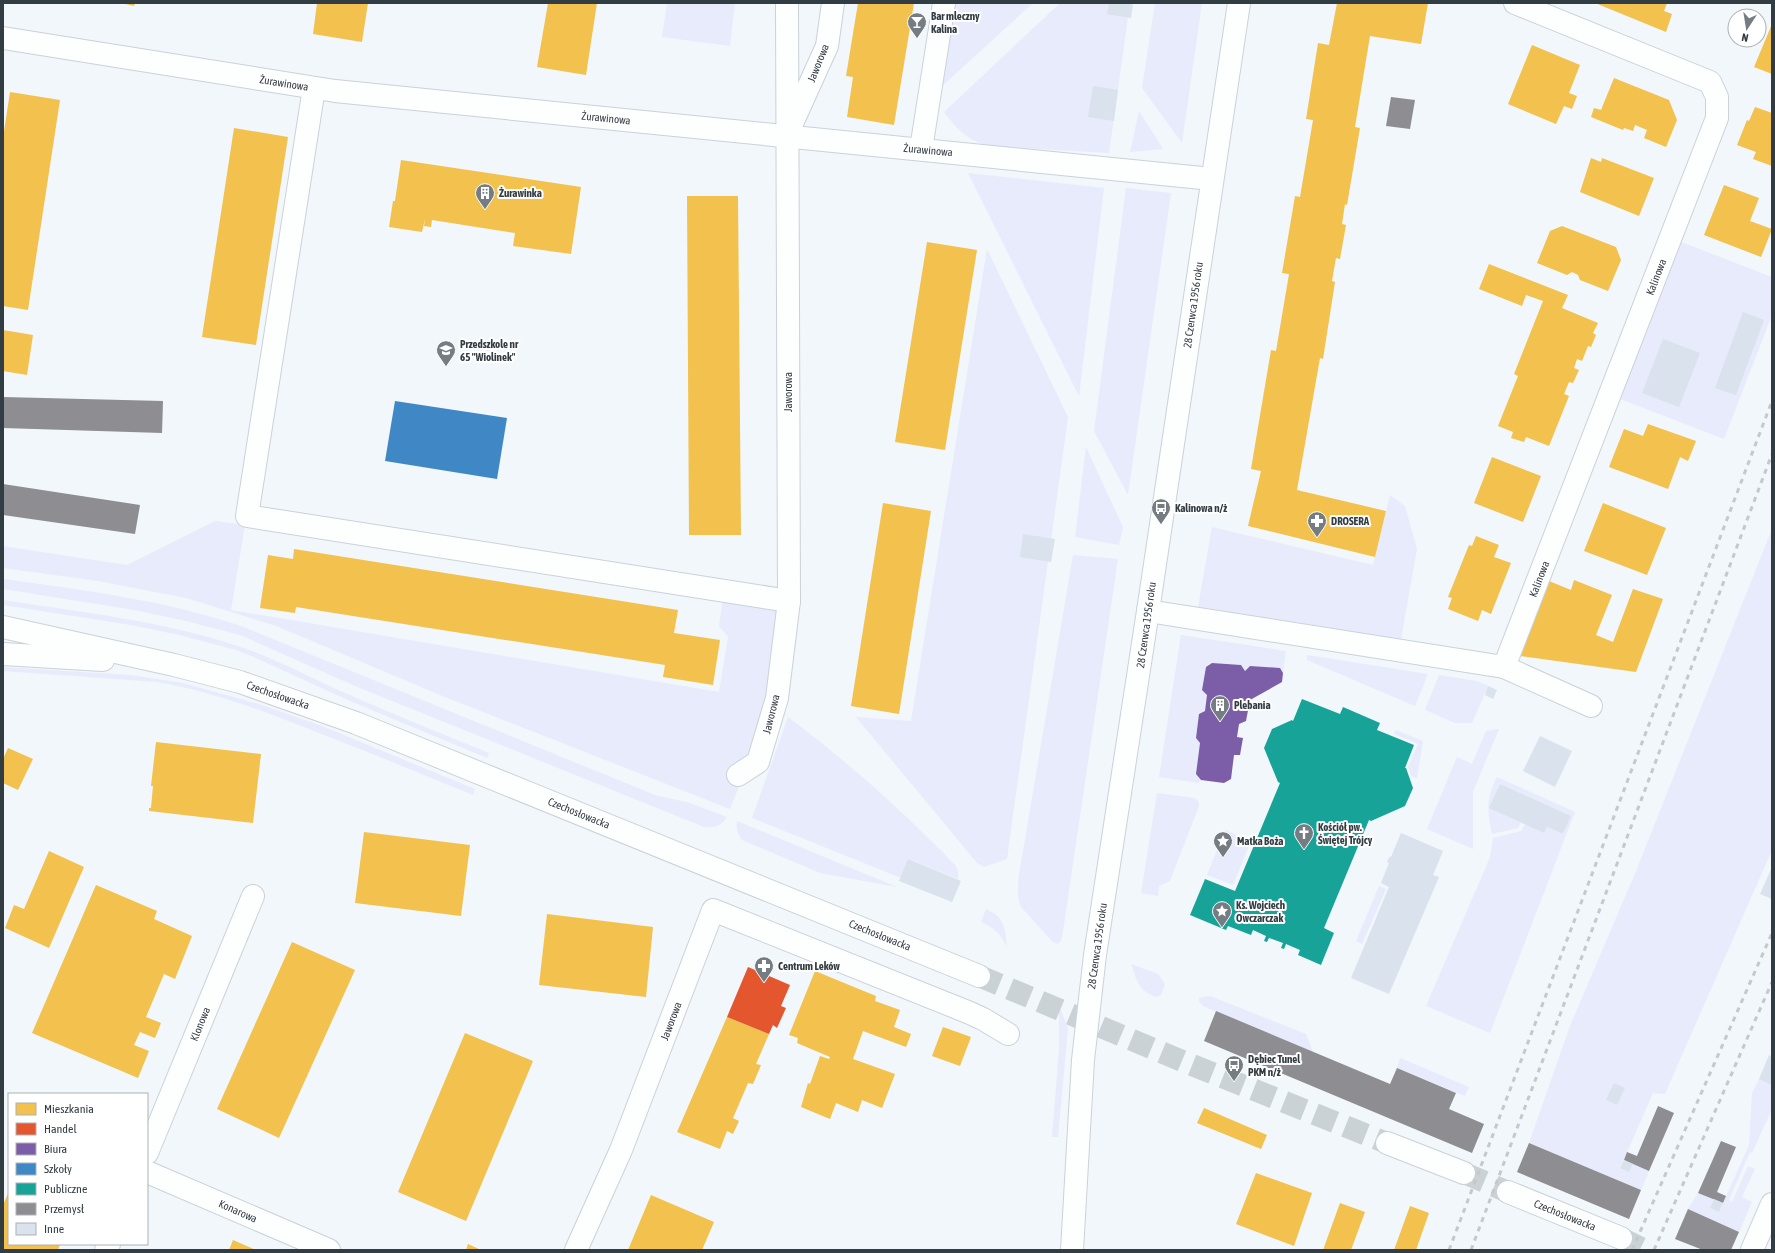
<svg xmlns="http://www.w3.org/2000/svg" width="1775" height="1253" font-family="'Asap Condensed',sans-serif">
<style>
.green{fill:#e8ebfb}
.homes{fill:#f2c14e}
.shops{fill:#e4572e}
.offices{fill:#7b5ea7}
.schools{fill:#3f88c5}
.public{fill:#17a398}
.industry{fill:#8d8d92}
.building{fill:#d9e2ed}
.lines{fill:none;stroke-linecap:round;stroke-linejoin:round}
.minor-tunnel{stroke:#cbd2d6;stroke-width:22;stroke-dasharray:22 11;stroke-linecap:butt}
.minor-casing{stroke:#cad2d8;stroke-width:24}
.minor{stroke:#fdfefe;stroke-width:22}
.rail{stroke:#c6c9cb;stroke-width:3;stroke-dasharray:5 5;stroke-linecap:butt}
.labels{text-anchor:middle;stroke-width:4;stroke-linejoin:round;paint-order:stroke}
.poi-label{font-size:11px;font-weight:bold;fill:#323c43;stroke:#fff;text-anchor:start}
.street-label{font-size:11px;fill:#323c43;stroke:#fff}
</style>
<rect width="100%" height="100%" fill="#f1f7fb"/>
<g class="green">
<polygon points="667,3 735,3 730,46 662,37"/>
<polygon points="954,3 1033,3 940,88"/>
<path d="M1060,3H1130L1109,153L990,146C966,140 958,130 944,112Z"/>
<polygon points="1155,3 1202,3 1182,143 1142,88"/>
<polygon points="1139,111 1163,149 1130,152"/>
<polygon points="968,173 1104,188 1079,396"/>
<polygon points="1126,188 1171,193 1128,495 1094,431"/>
<polygon points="1681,242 1772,277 1772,315 1724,439 1620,399"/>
<polygon points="987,249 1068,417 1007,859 984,867 977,863 856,717 911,721"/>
<polygon points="1086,447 1123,527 1119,545 1075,537"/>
<polygon points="1390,495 1405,506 1417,549 1401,639 1198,607 1212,527 1373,565"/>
<polygon points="215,521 245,525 231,610 719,692 728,637 719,626 723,598 778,607 768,696 750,759 730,809 445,697 276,626 186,598 98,581 3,568 3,546 127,565"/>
<polygon points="1772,529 1772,850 1665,1094 1653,1093 1620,1168 1629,1172 1633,1164 1649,1171 1641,1190 1529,1143 1570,1026 1636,871"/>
<path d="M1073,555L1118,559L1062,938L1060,942L1057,944L1053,942L1021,907C1015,893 1019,873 1022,857Z"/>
<path d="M3,579C83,590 164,600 241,626L655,795L690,803L727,817C721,826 715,828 704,827L355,686L240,635L182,620L134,610L3,589Z"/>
<path d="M3,600C81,612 162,621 238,646C277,659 314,680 352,696C397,716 443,734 489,753L487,758L350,701L254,657L236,650L179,635L131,625L3,605Z"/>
<polygon points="1181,635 1286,651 1283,673 1279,668 1250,666 1245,671 1241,665 1212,663 1206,667 1202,690 1207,695 1205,711 1199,715 1196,738 1200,743 1196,773 1201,780 1198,783 1159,777"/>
<polygon points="1307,655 1428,674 1415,706 1307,660"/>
<path d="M3,667L130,675L183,683L259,704L322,726L475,789L473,795C423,775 374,754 324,735C269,713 215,692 157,682L3,671Z"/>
<polygon points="1439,675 1477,681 1488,686 1472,723 1455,723 1425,710"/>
<path d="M788,717C848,762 904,812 956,866L958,872V879L909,859L901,878L752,818Z"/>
<polygon points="1499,729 1473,792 1473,849 1427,829 1457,757 1472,764 1486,731"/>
<polygon points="1396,730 1423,741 1417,778 1411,776 1408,767 1418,744 1394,734"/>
<path d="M1497,777L1575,812L1490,1033L1426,1006L1490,857L1493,838L1521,831L1525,824L1544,833L1547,827L1563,834L1571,816L1500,784L1490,808L1521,822L1518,828L1492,834C1487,811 1486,798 1497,777Z"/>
<polygon points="1157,793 1195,798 1199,802 1199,806 1170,881 1159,886 1158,896 1141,893"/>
<path d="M737,821L897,887L820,873L742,840C737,833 736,829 737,821Z"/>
<polygon points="1225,830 1251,841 1233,885 1207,875"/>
<polygon points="1379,886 1386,889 1362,944 1356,941"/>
<path d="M986,909C1006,918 1005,928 1007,948C1002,934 994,928 981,922Z"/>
<path d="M1131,964L1158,974L1165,984L1161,995L1156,997C1138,990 1137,981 1131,964Z"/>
<polygon points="1210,996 1306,1034 1313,1052 1203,1006 1199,1001 1199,998"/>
<polygon points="1059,1005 1068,1029 1058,1137 1052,1137 1059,1049"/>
<polygon points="1400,1058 1469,1087 1465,1096 1397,1068"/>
<polygon points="1759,1079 1772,1085 1772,1109 1752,1153 1750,1152 1729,1200 1732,1202 1748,1166 1755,1169 1742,1197 1752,1202 1739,1232 1688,1209 1698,1193 1714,1199 1710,1208 1719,1212 1749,1145 1752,1093"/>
</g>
<g class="homes">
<polygon points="121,3 135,3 134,6"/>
<polygon points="317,3 368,3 362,42 313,34"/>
<polygon points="548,3 597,3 586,75 537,67"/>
<polygon points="858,3 914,3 894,125 847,117 853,77 846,76"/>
<polygon points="1337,3 1428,3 1421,44 1370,36 1355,127 1360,128 1347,205 1345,204 1342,224 1346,225 1340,259 1336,258 1332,281 1335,282 1323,359 1320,358 1297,490 1386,511 1375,557 1248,526 1261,471 1251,469 1271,350 1276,351 1289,274 1282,273 1295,196 1300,197 1313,120 1306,119 1318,43 1329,45"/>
<polygon points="1595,3 1667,3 1664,11 1672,14 1666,32"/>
<polygon points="1772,24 1772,74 1754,67"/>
<polygon points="1532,45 1580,65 1569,93 1577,96 1572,109 1564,106 1556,124 1508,104"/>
<polygon points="1614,78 1669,100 1677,120 1666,147 1644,138 1647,130 1635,125 1633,131 1624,128 1623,130 1591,117 1594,108 1601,110"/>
<polygon points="10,92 60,100 28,310 3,306 3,138"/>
<polygon points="1755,107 1772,113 1772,166 1753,159 1756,152 1737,145 1747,120 1749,121"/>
<polygon points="234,128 288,137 256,345 202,337"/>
<polygon points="1591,158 1601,162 1602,158 1654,178 1639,216 1580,192"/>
<polygon points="401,160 581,187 571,254 513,246 515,233 432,220 431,227 424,226 425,219 422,232 389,227 393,201 395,201"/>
<polygon points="1724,185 1759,198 1750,221 1772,229 1761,257 1704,235"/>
<polygon points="687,196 738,196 741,535 689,535"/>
<polygon points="1562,226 1616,247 1621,260 1608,291 1580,280 1578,275 1572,272 1567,275 1537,263 1550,231"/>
<polygon points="927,242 977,250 945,450 895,442"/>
<polygon points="1489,264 1568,295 1562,308 1598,323 1593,333 1596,335 1591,347 1588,346 1582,361 1577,359 1574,368 1579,370 1573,383 1569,382 1564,394 1569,396 1549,446 1526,437 1524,442 1511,438 1513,432 1498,426 1518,376 1514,374 1543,301 1526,295 1522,306 1479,289"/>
<polygon points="3,330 33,335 27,375 3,371"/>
<polygon points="1648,424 1696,441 1688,461 1680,457 1668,489 1609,467 1624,429 1643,436"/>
<polygon points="1492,457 1541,476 1523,522 1474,503"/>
<polygon points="883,503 931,511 899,714 851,706"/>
<polygon points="1603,503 1666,528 1647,575 1584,551"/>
<polygon points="1476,536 1499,545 1494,557 1511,563 1491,614 1482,610 1478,621 1448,609 1452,598 1448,597 1469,545 1472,546"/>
<polygon points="294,549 678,610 674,633 720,640 713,685 663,677 665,665 296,607 295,613 260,608 268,555 293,559"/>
<polygon points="1574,580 1612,595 1596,635 1613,642 1633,589 1663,599 1636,672 1520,656 1549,581 1571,590"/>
<polygon points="156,742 261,754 253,823 149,811 149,808 151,808 153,786 151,786"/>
<polygon points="8,748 33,759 18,790 3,783 3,759"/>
<polygon points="364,832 470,845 461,916 355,903"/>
<polygon points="49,851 84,867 49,948 5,928 14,905 24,909"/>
<polygon points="96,885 157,911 154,919 192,936 175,979 164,974 146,1017 161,1023 155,1038 140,1032 134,1045 149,1051 138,1078 32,1033"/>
<polygon points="547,914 653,927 646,997 539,985"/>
<polygon points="292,942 355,970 279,1138 217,1109"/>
<polygon points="815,971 876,996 875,1001 900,1010 894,1027 911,1034 906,1047 863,1031 853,1059 895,1074 882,1108 862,1100 858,1112 836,1103 830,1119 801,1107 808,1083 810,1084 820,1056 829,1059 830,1057 797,1043 798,1038 789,1035"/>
<polygon points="727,1017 769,1034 756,1064 761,1065 753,1084 748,1083 733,1118 739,1121 733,1134 727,1131 720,1149 677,1132"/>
<polygon points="943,1027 971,1037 960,1066 932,1056"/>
<polygon points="465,1033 533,1061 466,1221 398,1192"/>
<polygon points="1204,1108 1267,1135 1261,1149 1197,1123"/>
<polygon points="1256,1173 1312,1193 1294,1246 1236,1224"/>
<polygon points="9,1191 9,1244 60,1244 58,1250 3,1250 3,1205"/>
<polygon points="651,1195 714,1222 702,1250 628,1250"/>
<polygon points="1340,1203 1365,1212 1351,1250 1323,1250"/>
<polygon points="1410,1206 1429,1213 1416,1250 1394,1250"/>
<polygon points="233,1240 256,1250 229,1250"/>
<polygon points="468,1244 481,1250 466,1250"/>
</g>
<polygon class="shops" points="748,967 790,985 781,1006 786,1008 777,1028 773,1025 769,1034 727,1017"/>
<polygon class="offices" points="1212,663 1241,665 1245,671 1250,666 1280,668 1283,673 1282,682 1250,700 1246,721 1239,724 1237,737 1243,738 1240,755 1234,755 1231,779 1224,783 1201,780 1196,774 1200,743 1196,738 1199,714 1205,711 1207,695 1202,690 1206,667"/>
<polygon class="schools" points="395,401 507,418 497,479 385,461"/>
<polygon class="public" points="1302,699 1340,714 1343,707 1380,723 1377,730 1414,745 1405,768 1406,768 1413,788 1405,806 1371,821 1369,820 1324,928 1334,933 1321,965 1298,955 1300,950 1286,944 1284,949 1281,948 1283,943 1269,938 1267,942 1264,941 1266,936 1253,930 1251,935 1228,926 1226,930 1190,915 1205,879 1235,891 1280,783 1278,782 1264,748 1272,729 1292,720 1293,721"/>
<g class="industry">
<polygon points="1391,97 1415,100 1410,129 1386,126"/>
<polygon points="3,397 163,401 162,433 3,428"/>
<polygon points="3,484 140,505 135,534 3,515"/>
<polygon points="1216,1011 1390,1084 1397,1068 1456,1093 1449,1109 1484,1124 1472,1153 1204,1041"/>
<polygon points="1658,1106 1674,1113 1649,1171 1624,1160 1627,1152 1637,1156"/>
<polygon points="1721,1141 1736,1147 1717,1192 1726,1196 1723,1203 1698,1193"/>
<polygon points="1529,1143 1641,1190 1629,1219 1517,1172"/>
<polygon points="1688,1209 1739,1232 1731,1250 1703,1250 1675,1239"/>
</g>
<g class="building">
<polygon points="1109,3 1133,3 1131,18 1107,14"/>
<polygon points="1093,86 1118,90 1114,121 1088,117"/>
<polygon points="1743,312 1764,320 1736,395 1715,388"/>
<polygon points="1663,339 1700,353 1679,407 1642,393"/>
<polygon points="1023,534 1055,539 1051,562 1020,557"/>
<polygon points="1488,686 1497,690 1493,699 1485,695"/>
<polygon points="1540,736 1572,751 1555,787 1523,771"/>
<polygon points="1500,784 1571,816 1563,834 1547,827 1544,833 1489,808"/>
<polygon points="1401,833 1443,851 1433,875 1439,877 1389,994 1351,978 1389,887 1381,883 1389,863 1387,862 1390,856 1391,857"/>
<polygon points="908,859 961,881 952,902 899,881"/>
<polygon points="1772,867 1772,899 1760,894"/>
<polygon points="1769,1055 1772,1057 1772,1085 1759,1079"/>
<polygon points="1614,1083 1625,1088 1617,1105 1606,1100"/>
<polygon points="1624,1160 1633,1164 1629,1172 1620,1168"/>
<polygon points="1714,1199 1723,1203 1719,1212 1710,1208"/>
</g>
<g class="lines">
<g class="minor-tunnel">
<polyline points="979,976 1187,1063 1387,1143"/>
<polyline points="1464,1173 1508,1192"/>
<polyline points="1621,1238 1645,1250"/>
</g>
<g class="minor-casing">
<g id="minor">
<polyline points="3,38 335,91 1212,179"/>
<polyline points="314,88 247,516 789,601"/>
<polyline points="789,130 827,46 833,3"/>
<polyline points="921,149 944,3"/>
<polyline points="1148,611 1504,667 1591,706"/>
<polyline points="3,627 174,665 240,682 356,723 979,976"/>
<polyline points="3,654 103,660"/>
<polyline points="1504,667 1717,118 1717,97 1710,82 1515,3"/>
<polyline points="738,775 758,762 777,698 789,601 787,3"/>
<polyline points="1387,1143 1464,1173"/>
<polyline points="147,1153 253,896"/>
<polyline points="147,1172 329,1250"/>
<polyline points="1508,1192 1621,1238"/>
<polyline points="106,1250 109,1244"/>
<polyline points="576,1250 621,1150 713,910 970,1013 983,1019 1008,1034"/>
<polyline points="1072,1250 1083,1060 1095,955 1148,611 1239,3"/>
<polyline points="1752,1250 1772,1204"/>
</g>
</g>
<use href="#minor" class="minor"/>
<g class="rail">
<polyline points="1449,1250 1772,401"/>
<polyline points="1471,1250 1772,454"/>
<polyline points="1632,1250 1772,933"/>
<polyline points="1654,1250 1772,982"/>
</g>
</g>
<defs>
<g id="bar-pin" transform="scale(1)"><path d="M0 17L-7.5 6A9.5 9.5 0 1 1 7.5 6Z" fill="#757d83" stroke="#fff"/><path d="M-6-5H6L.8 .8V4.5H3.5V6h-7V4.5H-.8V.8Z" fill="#fff"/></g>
<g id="building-pin" transform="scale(1)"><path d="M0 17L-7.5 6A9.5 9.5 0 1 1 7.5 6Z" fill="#757d83" stroke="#fff"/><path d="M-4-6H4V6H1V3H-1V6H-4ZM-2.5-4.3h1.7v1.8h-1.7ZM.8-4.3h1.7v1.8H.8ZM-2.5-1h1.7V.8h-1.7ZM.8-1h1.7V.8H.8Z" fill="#fff"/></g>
<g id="school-pin" transform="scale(1)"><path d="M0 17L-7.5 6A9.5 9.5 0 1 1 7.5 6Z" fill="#757d83" stroke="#fff"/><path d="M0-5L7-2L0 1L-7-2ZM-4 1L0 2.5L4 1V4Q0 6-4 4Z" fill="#fff"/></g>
<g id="bus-pin" transform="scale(1)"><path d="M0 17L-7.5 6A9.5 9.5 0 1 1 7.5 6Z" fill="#757d83" stroke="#fff"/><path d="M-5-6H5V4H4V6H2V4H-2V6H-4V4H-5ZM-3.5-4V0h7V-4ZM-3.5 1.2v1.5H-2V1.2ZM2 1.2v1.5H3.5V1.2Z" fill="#fff"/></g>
<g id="pharmacy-pin" transform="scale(1)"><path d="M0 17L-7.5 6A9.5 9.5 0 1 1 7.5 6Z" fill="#757d83" stroke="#fff"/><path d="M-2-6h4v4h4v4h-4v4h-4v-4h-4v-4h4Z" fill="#fff"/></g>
<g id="church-pin" transform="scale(1)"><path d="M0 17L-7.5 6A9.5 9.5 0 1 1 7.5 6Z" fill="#757d83" stroke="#fff"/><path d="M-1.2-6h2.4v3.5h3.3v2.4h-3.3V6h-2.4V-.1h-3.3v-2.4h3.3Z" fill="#fff"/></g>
<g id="sight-pin" transform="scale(1)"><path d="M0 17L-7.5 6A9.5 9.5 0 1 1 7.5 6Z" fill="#757d83" stroke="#fff"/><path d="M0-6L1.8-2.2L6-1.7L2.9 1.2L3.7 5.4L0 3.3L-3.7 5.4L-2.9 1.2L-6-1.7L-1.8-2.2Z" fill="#fff"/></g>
</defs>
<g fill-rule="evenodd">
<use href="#bar-pin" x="917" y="22"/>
<use href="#building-pin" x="485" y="193"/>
<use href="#school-pin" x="446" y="350"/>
<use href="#bus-pin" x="1161" y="508"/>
<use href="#pharmacy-pin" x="1317" y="521"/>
<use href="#building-pin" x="1220" y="705"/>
<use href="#church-pin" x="1304" y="833"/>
<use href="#sight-pin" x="1223" y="841"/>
<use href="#sight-pin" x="1222" y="911"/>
<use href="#pharmacy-pin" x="764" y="966"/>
<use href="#bus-pin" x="1234" y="1065"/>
</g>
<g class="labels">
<g class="poi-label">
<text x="931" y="20">Bar mleczny<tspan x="931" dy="13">Kalina</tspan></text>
<text x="499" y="197">Żurawinka</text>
<text x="460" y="348">Przedszkole nr<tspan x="460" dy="13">65 "Wiolinek"</tspan></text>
<text x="1175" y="512">Kalinowa n/ż</text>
<text x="1331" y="525">DROSERA</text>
<text x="1234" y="709">Plebania</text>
<text x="1318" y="831">Kościół pw.<tspan x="1318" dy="13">Świętej Trójcy</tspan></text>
<text x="1237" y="845">Matka Boża</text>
<text x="1236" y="909">Ks. Wojciech<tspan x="1236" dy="13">Owczarczak</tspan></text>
<text x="778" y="970">Centrum Leków</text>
<text x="1248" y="1063">Dębiec Tunel<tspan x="1248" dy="13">PKM n/ż</tspan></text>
</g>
<g class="street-label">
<text transform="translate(818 63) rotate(-68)" y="4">Jaworowa</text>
<text transform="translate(284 83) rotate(9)" y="4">Żurawinowa</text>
<text transform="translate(606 118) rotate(6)" y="4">Żurawinowa</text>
<text transform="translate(928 150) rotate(5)" y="4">Żurawinowa</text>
<text transform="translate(1656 277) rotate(-69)" y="4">Kalinowa</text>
<text transform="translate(1193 305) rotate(-82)" y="4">28 Czerwca 1956 roku</text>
<text transform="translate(788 392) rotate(-90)" y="4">Jaworowa</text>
<text transform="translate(1539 579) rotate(-69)" y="4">Kalinowa</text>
<text transform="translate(1146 625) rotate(-82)" y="4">28 Czerwca 1956 roku</text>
<text transform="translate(278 695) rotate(19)" y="4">Czechosłowacka</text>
<text transform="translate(771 714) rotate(-76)" y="4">Jaworowa</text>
<text transform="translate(579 813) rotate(22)" y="4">Czechosłowacka</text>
<text transform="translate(880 935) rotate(22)" y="4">Czechosłowacka</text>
<text transform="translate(1097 946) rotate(-82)" y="4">28 Czerwca 1956 roku</text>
<text transform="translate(671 1021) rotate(-69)" y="4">Jaworowa</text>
<text transform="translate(200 1024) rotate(-68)" y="4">Klonowa</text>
<text transform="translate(238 1211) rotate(24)" y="4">Konarowa</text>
<text transform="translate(1565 1215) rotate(22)" y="4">Czechosłowacka</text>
</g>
</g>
<rect width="1775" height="1253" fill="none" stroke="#323c43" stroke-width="8"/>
<rect x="8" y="1093" width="140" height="152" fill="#ffffff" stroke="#adb1b4"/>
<rect x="16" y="1103" width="20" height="12" fill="#f2c14e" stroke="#adb1b4"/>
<text x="44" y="1113" font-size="12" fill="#323c43">Mieszkania</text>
<rect x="16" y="1123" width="20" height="12" fill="#e4572e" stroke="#adb1b4"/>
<text x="44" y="1133" font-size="12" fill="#323c43">Handel</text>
<rect x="16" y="1143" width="20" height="12" fill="#7b5ea7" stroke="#adb1b4"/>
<text x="44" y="1153" font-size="12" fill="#323c43">Biura</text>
<rect x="16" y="1163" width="20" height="12" fill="#3f88c5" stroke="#adb1b4"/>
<text x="44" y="1173" font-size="12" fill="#323c43">Szkoły</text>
<rect x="16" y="1183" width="20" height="12" fill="#17a398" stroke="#adb1b4"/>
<text x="44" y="1193" font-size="12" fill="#323c43">Publiczne</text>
<rect x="16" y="1203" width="20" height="12" fill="#8d8d92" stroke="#adb1b4"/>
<text x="44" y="1213" font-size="12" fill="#323c43">Przemysł</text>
<rect x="16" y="1223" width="20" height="12" fill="#d9e2ed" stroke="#adb1b4"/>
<text x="44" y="1233" font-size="12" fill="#323c43">Inne</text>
<g transform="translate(1747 28) rotate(192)"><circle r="19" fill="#ffffff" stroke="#adb1b4"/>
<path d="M0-3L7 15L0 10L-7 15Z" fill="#757d83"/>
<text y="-6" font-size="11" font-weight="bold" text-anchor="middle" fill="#323c43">N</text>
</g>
</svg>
